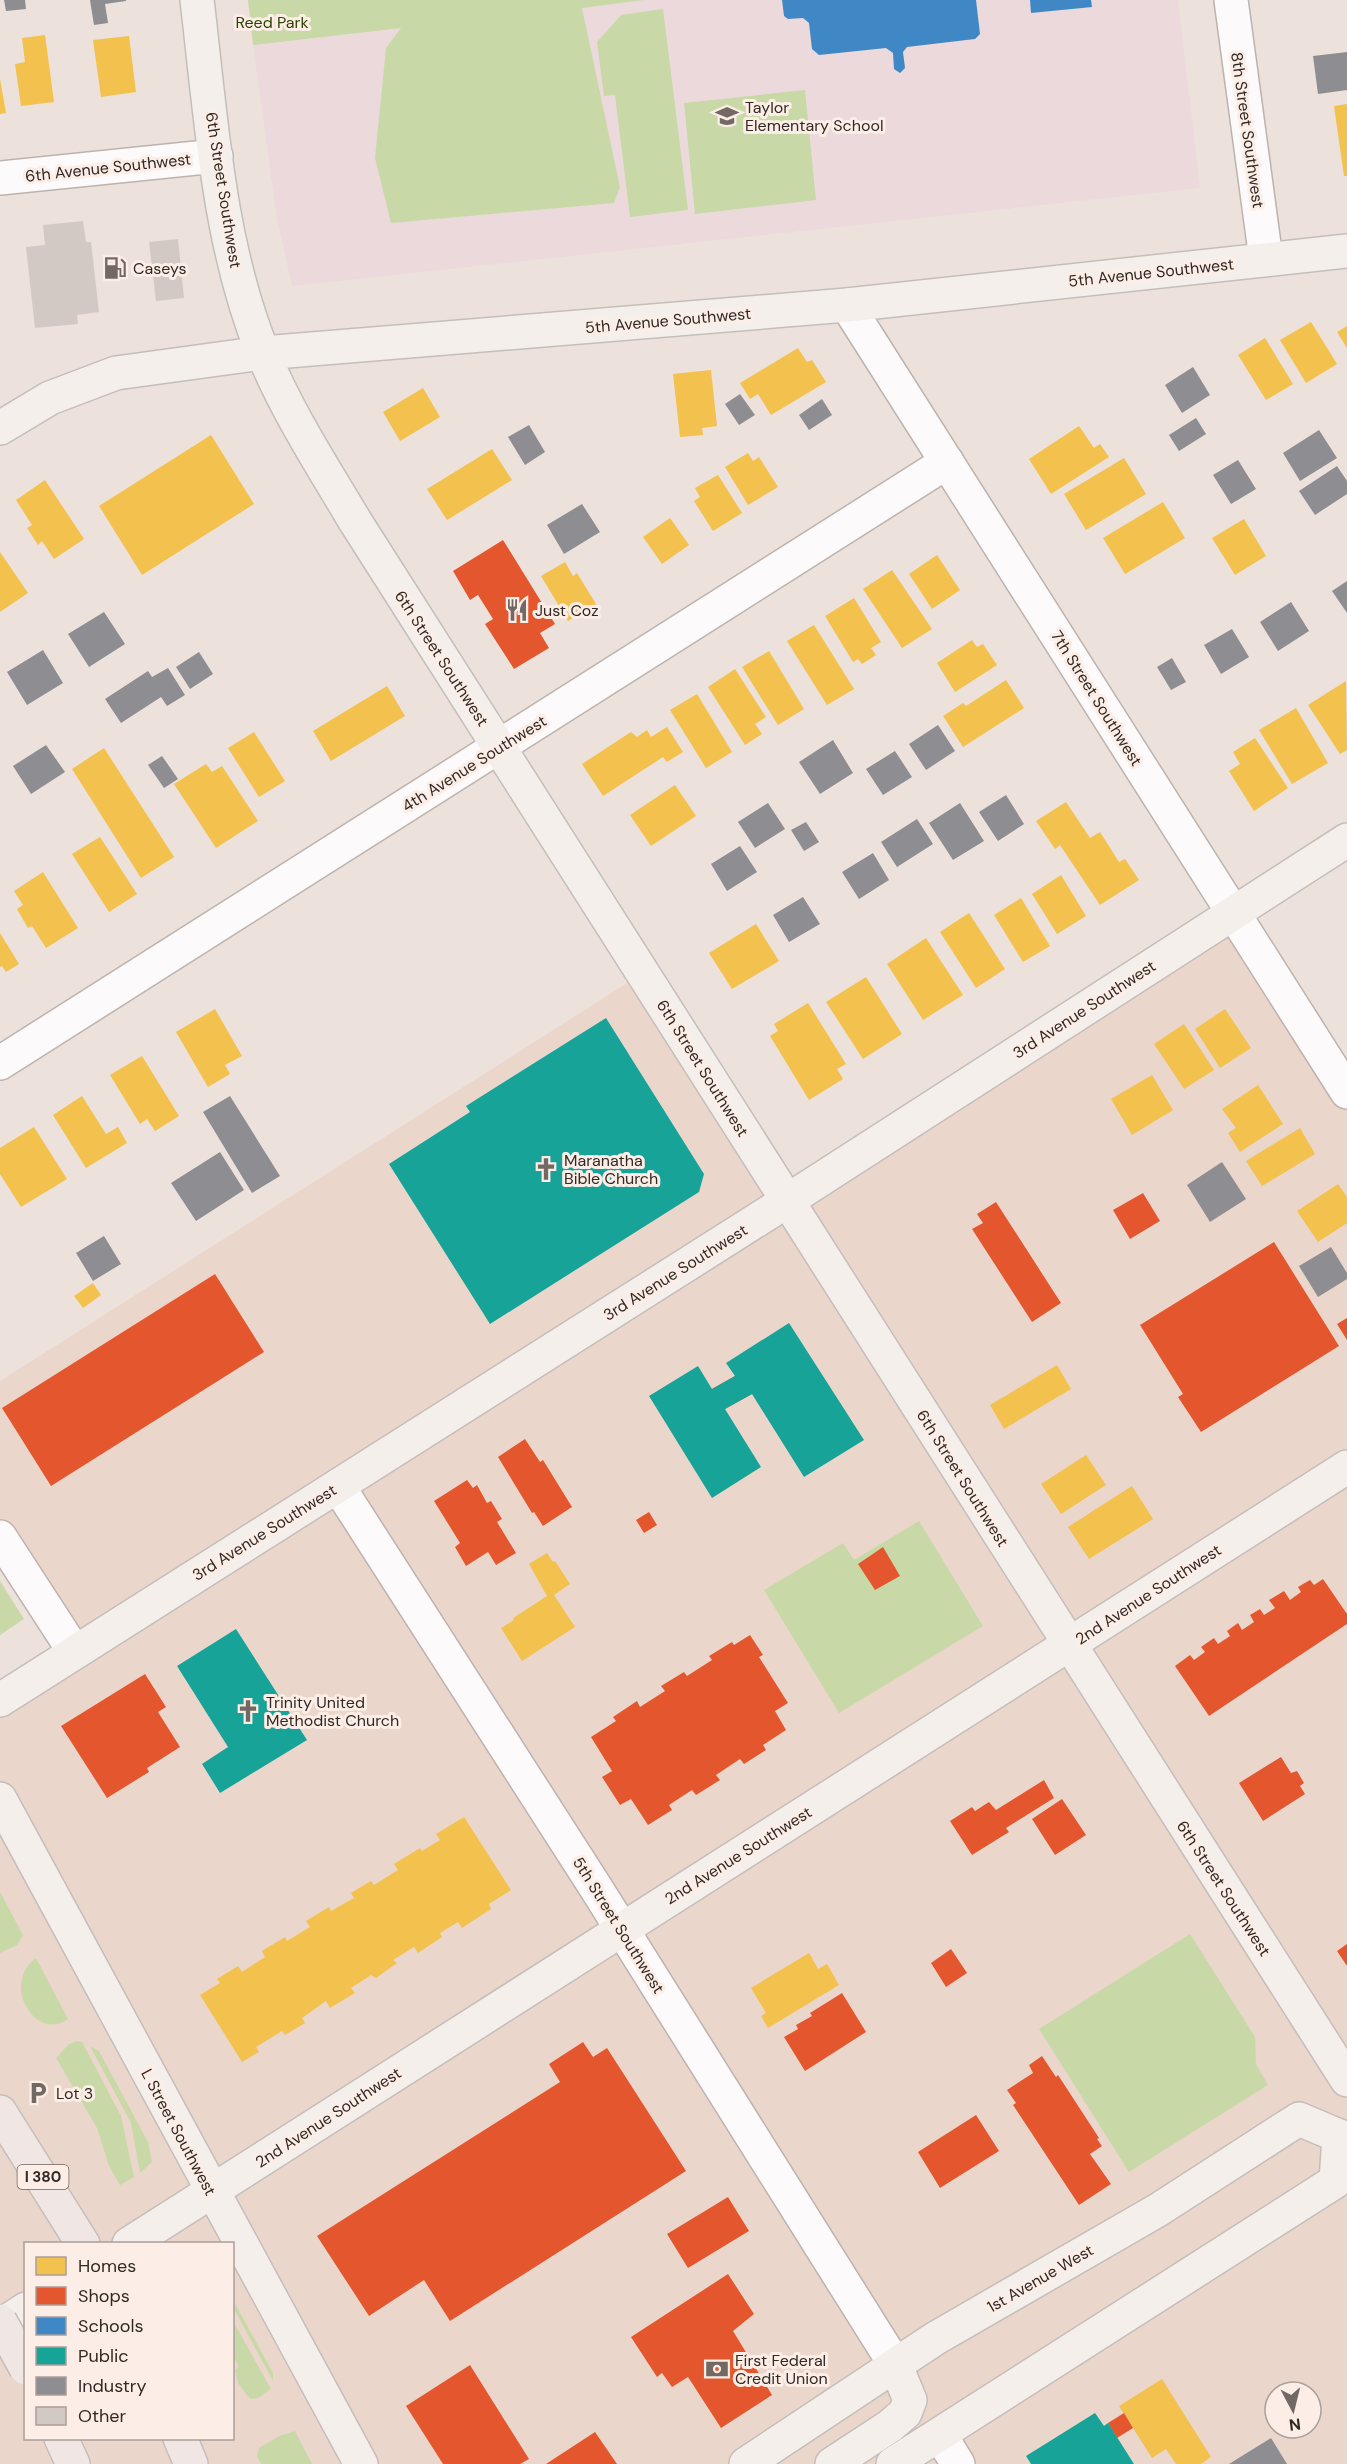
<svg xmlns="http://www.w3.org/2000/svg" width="1347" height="2464" font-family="'DM Sans',sans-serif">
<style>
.built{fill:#ebd6cc;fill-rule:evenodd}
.education{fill:#ecd9db}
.green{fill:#c8d9a7}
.homes{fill:#f2c14e}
.shops{fill:#e4572e}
.schools{fill:#3f88c5}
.public{fill:#17a398}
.industry{fill:#8d8d92}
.building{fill:#d3c9c4}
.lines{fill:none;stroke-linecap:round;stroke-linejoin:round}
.minor-casing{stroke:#bdb3ae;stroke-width:36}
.major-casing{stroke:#c4beba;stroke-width:36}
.highway-casing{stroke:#c4beba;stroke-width:36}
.minor{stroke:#fcfafa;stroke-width:33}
.major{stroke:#f5efec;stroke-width:33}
.highway{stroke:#f0e7e4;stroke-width:33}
.highway-bridge-casing{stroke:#c4beba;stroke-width:36;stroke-linecap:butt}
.highway-bridge{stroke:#f0e7e4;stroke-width:33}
.labels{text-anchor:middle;stroke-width:6;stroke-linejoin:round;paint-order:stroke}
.shield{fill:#fceee7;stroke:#6e645e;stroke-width:1.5}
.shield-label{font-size:15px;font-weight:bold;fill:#312924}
.park-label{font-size:16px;fill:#2b4400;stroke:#fceee7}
.poi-label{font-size:16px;fill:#312924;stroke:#fceee7;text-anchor:start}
.street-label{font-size:16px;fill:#312924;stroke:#fceee7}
</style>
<rect width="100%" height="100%" fill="#ede1db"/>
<path class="built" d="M1233,913L1347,1092V2464H0V1700L73,1651L0,1537V1381L643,973L788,1201ZM26,2244H232V2438H26ZM1275,2392H1311V2428H1275Z"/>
<polygon class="education" points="644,0 1178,0 1200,188 292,286 277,219 253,45"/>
<g class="green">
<polygon points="248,0 644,0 582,8 620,187 614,203 391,223 375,158 386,48 401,28 253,45"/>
<polygon points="663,9 688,210 630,217 615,95 604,96 597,42 621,15"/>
<polygon points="805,90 816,200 695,214 684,103"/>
<polygon points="919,1521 983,1626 839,1713 764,1590 843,1543 854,1560"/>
<polygon points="0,1581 24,1619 0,1635"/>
<polygon points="0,1892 23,1935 17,1945 0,1953"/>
<polygon points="1190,1934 1255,2037 1256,2064 1268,2085 1129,2172 1039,2029"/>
<path d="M36,1958L68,2019C36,2043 0,1984 36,1958Z"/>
<polygon points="76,2041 82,2042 121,2116 134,2177 120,2185 109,2166 97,2128 56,2058 69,2044"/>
<polygon points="90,2046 99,2051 148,2142 152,2162 140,2173 131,2123"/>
<polygon points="232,2298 273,2373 273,2381 233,2307"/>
<polygon points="232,2319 271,2389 258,2398 250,2399 238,2383 235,2370 239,2367 233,2356"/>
<polygon points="295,2431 312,2464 261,2464 257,2457 259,2448 279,2436"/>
</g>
<g class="homes">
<polygon points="45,35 54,102 21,106 15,64 25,62 22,38"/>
<polygon points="129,36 136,92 101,97 93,40"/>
<polygon points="0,79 6,113 0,114"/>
<polygon points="1347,104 1347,176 1344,176 1334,106"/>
<polygon points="1311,322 1337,364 1306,383 1280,340"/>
<polygon points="1347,326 1347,348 1337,332"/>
<polygon points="1265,338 1293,384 1266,400 1238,355"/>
<polygon points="798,348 807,362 812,360 826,382 771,415 758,394 750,399 740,383"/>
<polygon points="711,370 717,426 702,428 703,435 680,437 673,374"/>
<polygon points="423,388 440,417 400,441 383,412"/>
<polygon points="1079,426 1094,448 1100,444 1109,457 1051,494 1029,459"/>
<polygon points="211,435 254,504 142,575 99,506"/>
<polygon points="492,449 512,480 447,520 427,489"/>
<polygon points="748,453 753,461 759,457 778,487 748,505 725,467"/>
<polygon points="1124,458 1146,494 1086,530 1064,494"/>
<polygon points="718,475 742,513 713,531 694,501 700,497 695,488"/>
<polygon points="45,480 84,539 54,559 42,541 38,545 27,528 32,525 16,500"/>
<polygon points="1163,502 1185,538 1125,574 1103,538"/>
<polygon points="670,518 689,545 662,564 643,537"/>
<polygon points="1244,519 1266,556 1235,575 1212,538"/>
<polygon points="0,552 28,593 0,612"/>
<polygon points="937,555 960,590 932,609 909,574"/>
<polygon points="565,562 573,576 577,573 596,604 568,621 541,576"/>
<polygon points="892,570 932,629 902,648 863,589"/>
<polygon points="854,598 881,642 871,648 876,655 862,664 858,659 853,662 825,616"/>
<polygon points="814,625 854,689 827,705 787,641"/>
<polygon points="972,640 977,647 983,644 997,665 955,692 937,663"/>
<polygon points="769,651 804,709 778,725 742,667"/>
<polygon points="735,669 766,717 755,724 762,734 745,745 708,687"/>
<polygon points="1006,680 1024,708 963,747 943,716 963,703 966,706"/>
<polygon points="1346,681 1347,750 1340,754 1308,705"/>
<polygon points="387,686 405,716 331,761 313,731"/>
<polygon points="697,694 732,752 706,768 670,710"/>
<polygon points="1296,708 1328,763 1292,784 1259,730"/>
<polygon points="667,727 683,752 667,762 663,757 603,796 582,764 631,732 637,737 647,730 651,737"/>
<polygon points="254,732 285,781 259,797 228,748"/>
<polygon points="1255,738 1288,788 1254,811 1229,771 1240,764 1233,752"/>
<polygon points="104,748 174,857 141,878 72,769"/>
<polygon points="206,764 212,772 222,766 258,821 216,848 174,784"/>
<polygon points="675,785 696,816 651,846 630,815"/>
<polygon points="1066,802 1090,838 1100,832 1119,862 1125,859 1139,880 1100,905 1060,845 1055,849 1036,821"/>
<polygon points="100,837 137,894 109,912 72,854"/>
<polygon points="43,872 78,928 46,948 32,926 28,928 17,909 23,905 14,891"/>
<polygon points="1061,875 1086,916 1057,934 1032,894"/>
<polygon points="1021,898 1050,946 1023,962 994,915"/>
<polygon points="969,913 1005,969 976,988 940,932"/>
<polygon points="756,924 779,961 732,989 709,953"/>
<polygon points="0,933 19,964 6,972 2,966 0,967"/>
<polygon points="926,938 963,995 923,1020 887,964"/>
<polygon points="866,977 902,1034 863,1059 826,1002"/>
<polygon points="808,1003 846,1064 837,1069 843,1079 809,1100 770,1036 778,1031 774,1024"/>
<polygon points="215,1009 242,1056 225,1065 230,1074 208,1087 176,1032"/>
<polygon points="1225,1009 1251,1048 1220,1068 1195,1029"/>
<polygon points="1184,1024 1214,1070 1184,1089 1154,1044"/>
<polygon points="142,1056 179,1116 155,1131 147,1119 140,1124 110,1075"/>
<polygon points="1152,1075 1173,1110 1132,1135 1111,1099"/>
<polygon points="1258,1085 1283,1124 1240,1152 1228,1133 1236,1128 1222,1109"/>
<polygon points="82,1096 106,1134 118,1127 127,1143 86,1168 53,1115"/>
<polygon points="34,1127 67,1179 21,1207 0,1174 0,1148"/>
<polygon points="1300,1128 1315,1154 1262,1186 1246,1161"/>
<polygon points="1338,1184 1347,1197 1347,1223 1318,1242 1297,1211"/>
<polygon points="93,1283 101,1295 83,1308 74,1296"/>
<polygon points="1057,1365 1071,1389 1004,1429 990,1405"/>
<polygon points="1086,1455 1106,1485 1061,1514 1041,1484"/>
<polygon points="1132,1486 1153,1519 1089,1559 1068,1527"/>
<polygon points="547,1553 553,1562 555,1561 570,1584 554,1595 575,1627 522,1661 501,1628 514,1620 513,1618 547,1596 529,1564"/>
<polygon points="464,1817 511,1890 489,1904 491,1909 462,1928 458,1922 440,1933 442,1937 418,1953 414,1947 393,1960 397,1963 376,1978 371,1975 351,1988 355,1993 330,2008 326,2001 302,2018 305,2023 285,2035 282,2031 256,2047 259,2052 242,2062 200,1995 220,1983 217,1979 238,1966 242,1972 265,1957 262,1951 285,1937 287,1941 310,1927 306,1921 329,1907 331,1911 354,1898 351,1893 371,1881 374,1885 398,1870 394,1864 420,1848 422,1851 440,1840 436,1834"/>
<polygon points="809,1953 818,1969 827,1964 839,1985 768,2028 761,2016 766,2013 751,1988"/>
<polygon points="1162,2379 1211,2457 1201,2464 1176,2464 1166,2449 1152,2458 1119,2406"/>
</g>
<g class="shops">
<polygon points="503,540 555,624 540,633 549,648 514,669 485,624 493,619 478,595 470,600 453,571"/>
<polygon points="1143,1193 1160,1221 1130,1239 1113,1210"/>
<polygon points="996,1202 1061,1303 1032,1322 972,1229 983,1223 977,1214"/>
<polygon points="1274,1242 1339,1346 1201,1432 1178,1397 1183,1394 1140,1325"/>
<polygon points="215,1274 264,1352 51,1486 2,1408"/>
<polygon points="1347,1318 1347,1340 1337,1324"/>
<polygon points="735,1376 741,1386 745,1383 752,1394 725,1409 712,1389"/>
<polygon points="525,1439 540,1462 543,1460 572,1507 543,1526 534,1512 532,1513 498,1457"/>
<polygon points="467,1480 473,1488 477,1485 487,1503 491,1501 502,1519 497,1522 516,1553 496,1565 488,1552 466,1566 455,1547 460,1543 434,1501"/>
<polygon points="649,1512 657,1525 644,1533 636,1520"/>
<polygon points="883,1547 900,1576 875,1590 858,1564"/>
<polygon points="1323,1579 1347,1614 1347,1624 1209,1716 1175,1666 1190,1655 1194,1660 1205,1652 1201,1647 1214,1638 1218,1644 1230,1636 1227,1631 1238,1623 1242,1630 1254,1622 1250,1615 1260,1609 1264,1615 1275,1608 1269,1600 1284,1591 1290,1600 1301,1592 1298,1587 1310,1580 1314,1585"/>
<polygon points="750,1635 763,1655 759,1657 788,1703 775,1711 786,1730 763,1745 766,1750 744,1764 740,1759 716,1775 720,1780 696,1795 692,1790 669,1805 672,1810 648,1825 631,1799 620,1805 602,1777 612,1771 591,1737 616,1721 613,1717 637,1701 640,1707 665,1691 661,1686 684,1672 687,1676 712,1660 709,1656 732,1642 734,1645"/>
<polygon points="145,1674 166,1707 158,1712 180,1747 147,1768 149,1772 107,1798 61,1726"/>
<polygon points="1281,1757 1291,1773 1297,1771 1304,1783 1300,1786 1305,1794 1263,1821 1239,1783"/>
<polygon points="1044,1780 1054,1798 1006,1828 1009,1832 972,1855 950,1821 972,1807 975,1811 989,1802 996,1810"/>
<polygon points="1062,1799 1086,1835 1055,1855 1032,1819"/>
<polygon points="1347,1944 1347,1966 1337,1951"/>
<polygon points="951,1949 967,1973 946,1987 931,1963"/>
<polygon points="842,1993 866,2032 805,2071 784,2037 798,2029 796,2025 812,2016 810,2013"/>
<polygon points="583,2042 593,2057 607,2048 686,2171 450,2321 424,2280 369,2316 317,2236 560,2082 549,2064"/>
<polygon points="1042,2056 1056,2077 1058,2075 1099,2138 1097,2139 1102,2146 1090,2154 1111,2184 1079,2205 1013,2105 1016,2103 1007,2090 1033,2073 1029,2065"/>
<polygon points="976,2115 999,2151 940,2188 918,2152"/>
<polygon points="728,2197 749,2231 688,2268 667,2234"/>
<polygon points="728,2274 754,2314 733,2331 772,2395 721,2428 688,2377 672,2387 662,2373 657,2377 631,2337"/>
<polygon points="470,2365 529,2459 520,2464 443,2464 406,2406"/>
<polygon points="1124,2413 1133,2428 1117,2438 1108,2423"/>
<polygon points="595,2432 617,2464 546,2464"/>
</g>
<g class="schools">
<polygon points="782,0 976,0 980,34 975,39 907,47 903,52 905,68 900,73 894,69 893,53 886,48 819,55 812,49 809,23 803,18 788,19 784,16"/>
<polygon points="1030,0 1091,0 1092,7 1031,13"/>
</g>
<g class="public">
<polygon points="606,1018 704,1174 699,1192 490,1324 389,1164 470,1112 466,1106"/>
<polygon points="789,1323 864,1440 804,1477 752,1394 725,1409 761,1467 712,1498 649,1396 698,1366 712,1389 735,1376 726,1363"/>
<polygon points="236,1629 307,1740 220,1793 202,1764 228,1747 177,1666"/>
<polygon points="1095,2413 1104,2426 1108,2423 1134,2464 1031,2464 1026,2456"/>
</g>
<g class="industry">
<polygon points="4,0 25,0 26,9 6,11"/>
<polygon points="90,0 126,0 126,1 105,4 108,23 94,25"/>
<polygon points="1347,52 1347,90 1318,94 1313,56"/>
<polygon points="1193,367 1210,395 1182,413 1165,385"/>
<polygon points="740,394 755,415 739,425 725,404"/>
<polygon points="822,399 832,415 809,430 799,415"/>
<polygon points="1196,418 1206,434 1179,451 1169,435"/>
<polygon points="529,425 545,452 525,465 508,437"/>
<polygon points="1319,430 1337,458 1300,481 1283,453"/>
<polygon points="1238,460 1256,489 1231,504 1213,475"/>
<polygon points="1337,466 1347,481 1347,494 1315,515 1299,491"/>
<polygon points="582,504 600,532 564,554 547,525"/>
<polygon points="1347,581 1347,613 1332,591"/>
<polygon points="1291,602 1309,631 1278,651 1260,622"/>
<polygon points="104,612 125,644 89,667 68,634"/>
<polygon points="1232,629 1249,657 1221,674 1204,645"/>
<polygon points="43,650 63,683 27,705 7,672"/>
<polygon points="199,652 213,674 190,689 176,667"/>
<polygon points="1172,658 1186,682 1171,690 1157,667"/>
<polygon points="168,668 185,695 167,706 161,697 121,723 105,699 148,671 152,677"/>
<polygon points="938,725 955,751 926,770 909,744"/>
<polygon points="833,740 853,773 820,794 799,762"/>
<polygon points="46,745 65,772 31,794 13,766"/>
<polygon points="895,751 912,777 883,795 866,769"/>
<polygon points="162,756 178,779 164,788 148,765"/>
<polygon points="1006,795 1024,824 998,841 979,812"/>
<polygon points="768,803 785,829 755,848 738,822"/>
<polygon points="960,803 984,841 953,860 929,823"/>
<polygon points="917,819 933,844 897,867 881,842"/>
<polygon points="806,822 819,842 804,851 791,830"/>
<polygon points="740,846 757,872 727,891 711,864"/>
<polygon points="873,853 889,880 859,899 842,872"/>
<polygon points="803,897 820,924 789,942 773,915"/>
<polygon points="230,1096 280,1176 252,1193 203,1112"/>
<polygon points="220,1152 244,1190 196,1221 171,1183"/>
<polygon points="1222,1162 1246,1199 1210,1222 1187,1185"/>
<polygon points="104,1236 121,1264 93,1281 76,1253"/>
<polygon points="1331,1247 1347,1273 1347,1279 1318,1297 1299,1266"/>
<polygon points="1271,2438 1287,2464 1229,2464"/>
</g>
<g class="building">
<polygon points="83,221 86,242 91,242 99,312 77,315 78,324 35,328 26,247 45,245 43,225"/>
<polygon points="178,239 184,298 156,301 149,242"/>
</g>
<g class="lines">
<g class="minor-casing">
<g id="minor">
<polyline points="1231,0 1266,259"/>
<polyline points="0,178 216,156"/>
<polyline points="847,305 1347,1092"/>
<polyline points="0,1063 947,462"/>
<polyline points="338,1486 596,1888 896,2366"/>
<polyline points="0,1537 74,1651"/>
<polyline points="940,2435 958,2464"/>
</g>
</g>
<g class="major-casing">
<g id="major">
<path d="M197,0C211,117 218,243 263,353C287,412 323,467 355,521L1347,2080"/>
<polyline points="0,428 50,398 116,373 263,353 847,305 1347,251"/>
<path d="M0,1700C261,1532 526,1369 787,1201C974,1082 1160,960 1347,840"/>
<path d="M0,1799C121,2020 239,2243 361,2464"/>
<polyline points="129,2244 1347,1467"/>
<polyline points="0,2326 26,2309"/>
<polyline points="746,2464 936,2338 1158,2210 1299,2119 1339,2136"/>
<polyline points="832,2464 890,2426 905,2413 910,2400 896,2366"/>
<polyline points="893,2464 1336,2181 1339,2136"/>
</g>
</g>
<g class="highway-casing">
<g id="highway">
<polyline points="0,2112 83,2244"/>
<polyline points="61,2438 73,2464"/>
<polyline points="180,2438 191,2464"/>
</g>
</g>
<use href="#minor" class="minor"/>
<use href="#major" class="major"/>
<use href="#highway" class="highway"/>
<g class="highway-bridge-casing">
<polyline id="highway-bridge" points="0,2321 26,2368"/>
</g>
<use href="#highway-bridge" class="highway-bridge"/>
</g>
<defs>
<g id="school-bare" transform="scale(1.8)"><path d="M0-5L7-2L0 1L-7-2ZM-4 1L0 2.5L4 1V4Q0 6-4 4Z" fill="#736964" stroke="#fceee7" stroke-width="2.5" paint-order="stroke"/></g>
<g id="fuel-bare" transform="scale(1.8)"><path d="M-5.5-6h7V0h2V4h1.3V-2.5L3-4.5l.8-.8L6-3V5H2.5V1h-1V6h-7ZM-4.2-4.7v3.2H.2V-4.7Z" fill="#736964" stroke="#fceee7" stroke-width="2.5" paint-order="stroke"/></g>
<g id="restaurant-bare" transform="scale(1.8)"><path d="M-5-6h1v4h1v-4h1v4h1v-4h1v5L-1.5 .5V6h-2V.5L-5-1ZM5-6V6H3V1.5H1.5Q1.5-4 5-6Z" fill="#736964" stroke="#fceee7" stroke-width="2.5" paint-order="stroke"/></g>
<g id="church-bare" transform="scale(1.8)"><path d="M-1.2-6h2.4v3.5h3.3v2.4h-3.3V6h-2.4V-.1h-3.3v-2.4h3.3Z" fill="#736964" stroke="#fceee7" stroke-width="2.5" paint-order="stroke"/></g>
<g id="parking-bare" transform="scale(1.8)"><path d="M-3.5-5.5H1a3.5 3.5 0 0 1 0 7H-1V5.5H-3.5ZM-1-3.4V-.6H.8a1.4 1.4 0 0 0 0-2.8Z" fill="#736964" stroke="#fceee7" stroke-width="2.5" paint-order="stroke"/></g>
<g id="bank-bare" transform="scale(1.8)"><path d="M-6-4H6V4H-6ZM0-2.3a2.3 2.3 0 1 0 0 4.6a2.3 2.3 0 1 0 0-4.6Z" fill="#736964" stroke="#fceee7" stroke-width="2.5" paint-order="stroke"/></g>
</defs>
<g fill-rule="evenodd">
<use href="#school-bare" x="727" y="116"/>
<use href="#fuel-bare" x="115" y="268"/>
<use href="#restaurant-bare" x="517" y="610"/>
<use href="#church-bare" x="546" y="1169"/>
<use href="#church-bare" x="248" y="1711"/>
<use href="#parking-bare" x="38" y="2093"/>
<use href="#bank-bare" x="717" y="2369"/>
</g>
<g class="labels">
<rect class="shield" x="17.5" y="2165" width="51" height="24" rx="4.5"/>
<g class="shield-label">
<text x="43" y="2182">I 380</text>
</g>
<g class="park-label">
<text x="272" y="28">Reed Park</text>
</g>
<g class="poi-label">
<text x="745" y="113">Taylor<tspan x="745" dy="18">Elementary School</tspan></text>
<text x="133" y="274">Caseys</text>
<text x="535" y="616">Just Coz</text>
<text x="564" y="1166">Maranatha<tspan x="564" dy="18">Bible Church</tspan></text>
<text x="266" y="1708">Trinity United<tspan x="266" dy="18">Methodist Church</tspan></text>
<text x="56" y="2099">Lot 3</text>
<text x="735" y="2366">First Federal<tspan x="735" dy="18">Credit Union</tspan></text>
</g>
<g class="street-label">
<text transform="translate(1248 130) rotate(82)" y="6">8th Street Southwest</text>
<text transform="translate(108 167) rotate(-6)" y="6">6th Avenue Southwest</text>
<text transform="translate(224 190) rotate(81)" y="6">6th Street Southwest</text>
<text transform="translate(1151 272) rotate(-6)" y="6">5th Avenue Southwest</text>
<text transform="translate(668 320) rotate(-5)" y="6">5th Avenue Southwest</text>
<text transform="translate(442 658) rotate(57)" y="6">6th Street Southwest</text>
<text transform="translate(1097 698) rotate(58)" y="6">7th Street Southwest</text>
<text transform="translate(474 763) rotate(-32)" y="6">4th Avenue Southwest</text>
<text transform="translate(1084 1009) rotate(-33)" y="6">3rd Avenue Southwest</text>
<text transform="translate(703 1068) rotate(58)" y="6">6th Street Southwest</text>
<text transform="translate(675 1272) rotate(-32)" y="6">3rd Avenue Southwest</text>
<text transform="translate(963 1478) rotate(58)" y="6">6th Street Southwest</text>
<text transform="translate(264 1532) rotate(-32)" y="6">3rd Avenue Southwest</text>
<text transform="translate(1148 1594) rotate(-33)" y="6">2nd Avenue Southwest</text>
<text transform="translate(738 1855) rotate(-32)" y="6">2nd Avenue Southwest</text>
<text transform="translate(1224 1888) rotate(57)" y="6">6th Street Southwest</text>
<text transform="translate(619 1925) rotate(58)" y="6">5th Street Southwest</text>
<text transform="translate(328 2117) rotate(-33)" y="6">2nd Avenue Southwest</text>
<text transform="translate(179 2132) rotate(62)" y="6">L Street Southwest</text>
<text transform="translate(1040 2278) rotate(-30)" y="6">1st Avenue West</text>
</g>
</g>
<rect x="24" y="2242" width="210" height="198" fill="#fceee7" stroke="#ab9f99" stroke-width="1.5"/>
<rect x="36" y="2257" width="30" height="18" fill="#f2c14e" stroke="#ab9f99" stroke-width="1.5"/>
<text x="78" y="2272" font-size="18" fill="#312924">Homes</text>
<rect x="36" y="2287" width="30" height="18" fill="#e4572e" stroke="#ab9f99" stroke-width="1.5"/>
<text x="78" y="2302" font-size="18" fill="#312924">Shops</text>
<rect x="36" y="2317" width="30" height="18" fill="#3f88c5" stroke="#ab9f99" stroke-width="1.5"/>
<text x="78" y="2332" font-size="18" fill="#312924">Schools</text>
<rect x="36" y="2347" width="30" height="18" fill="#17a398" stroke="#ab9f99" stroke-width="1.5"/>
<text x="78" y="2362" font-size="18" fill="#312924">Public</text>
<rect x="36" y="2377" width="30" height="18" fill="#8d8d92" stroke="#ab9f99" stroke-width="1.5"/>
<text x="78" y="2392" font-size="18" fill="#312924">Industry</text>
<rect x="36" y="2407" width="30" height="18" fill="#d3c9c4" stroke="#ab9f99" stroke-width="1.5"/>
<text x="78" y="2422" font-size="18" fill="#312924">Other</text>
<g transform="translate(1293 2410) rotate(173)"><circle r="28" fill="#fceee7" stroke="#ab9f99" stroke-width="1.5"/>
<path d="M0-4.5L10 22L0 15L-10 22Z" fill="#736964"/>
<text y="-9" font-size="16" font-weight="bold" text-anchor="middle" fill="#312924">N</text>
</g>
</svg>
